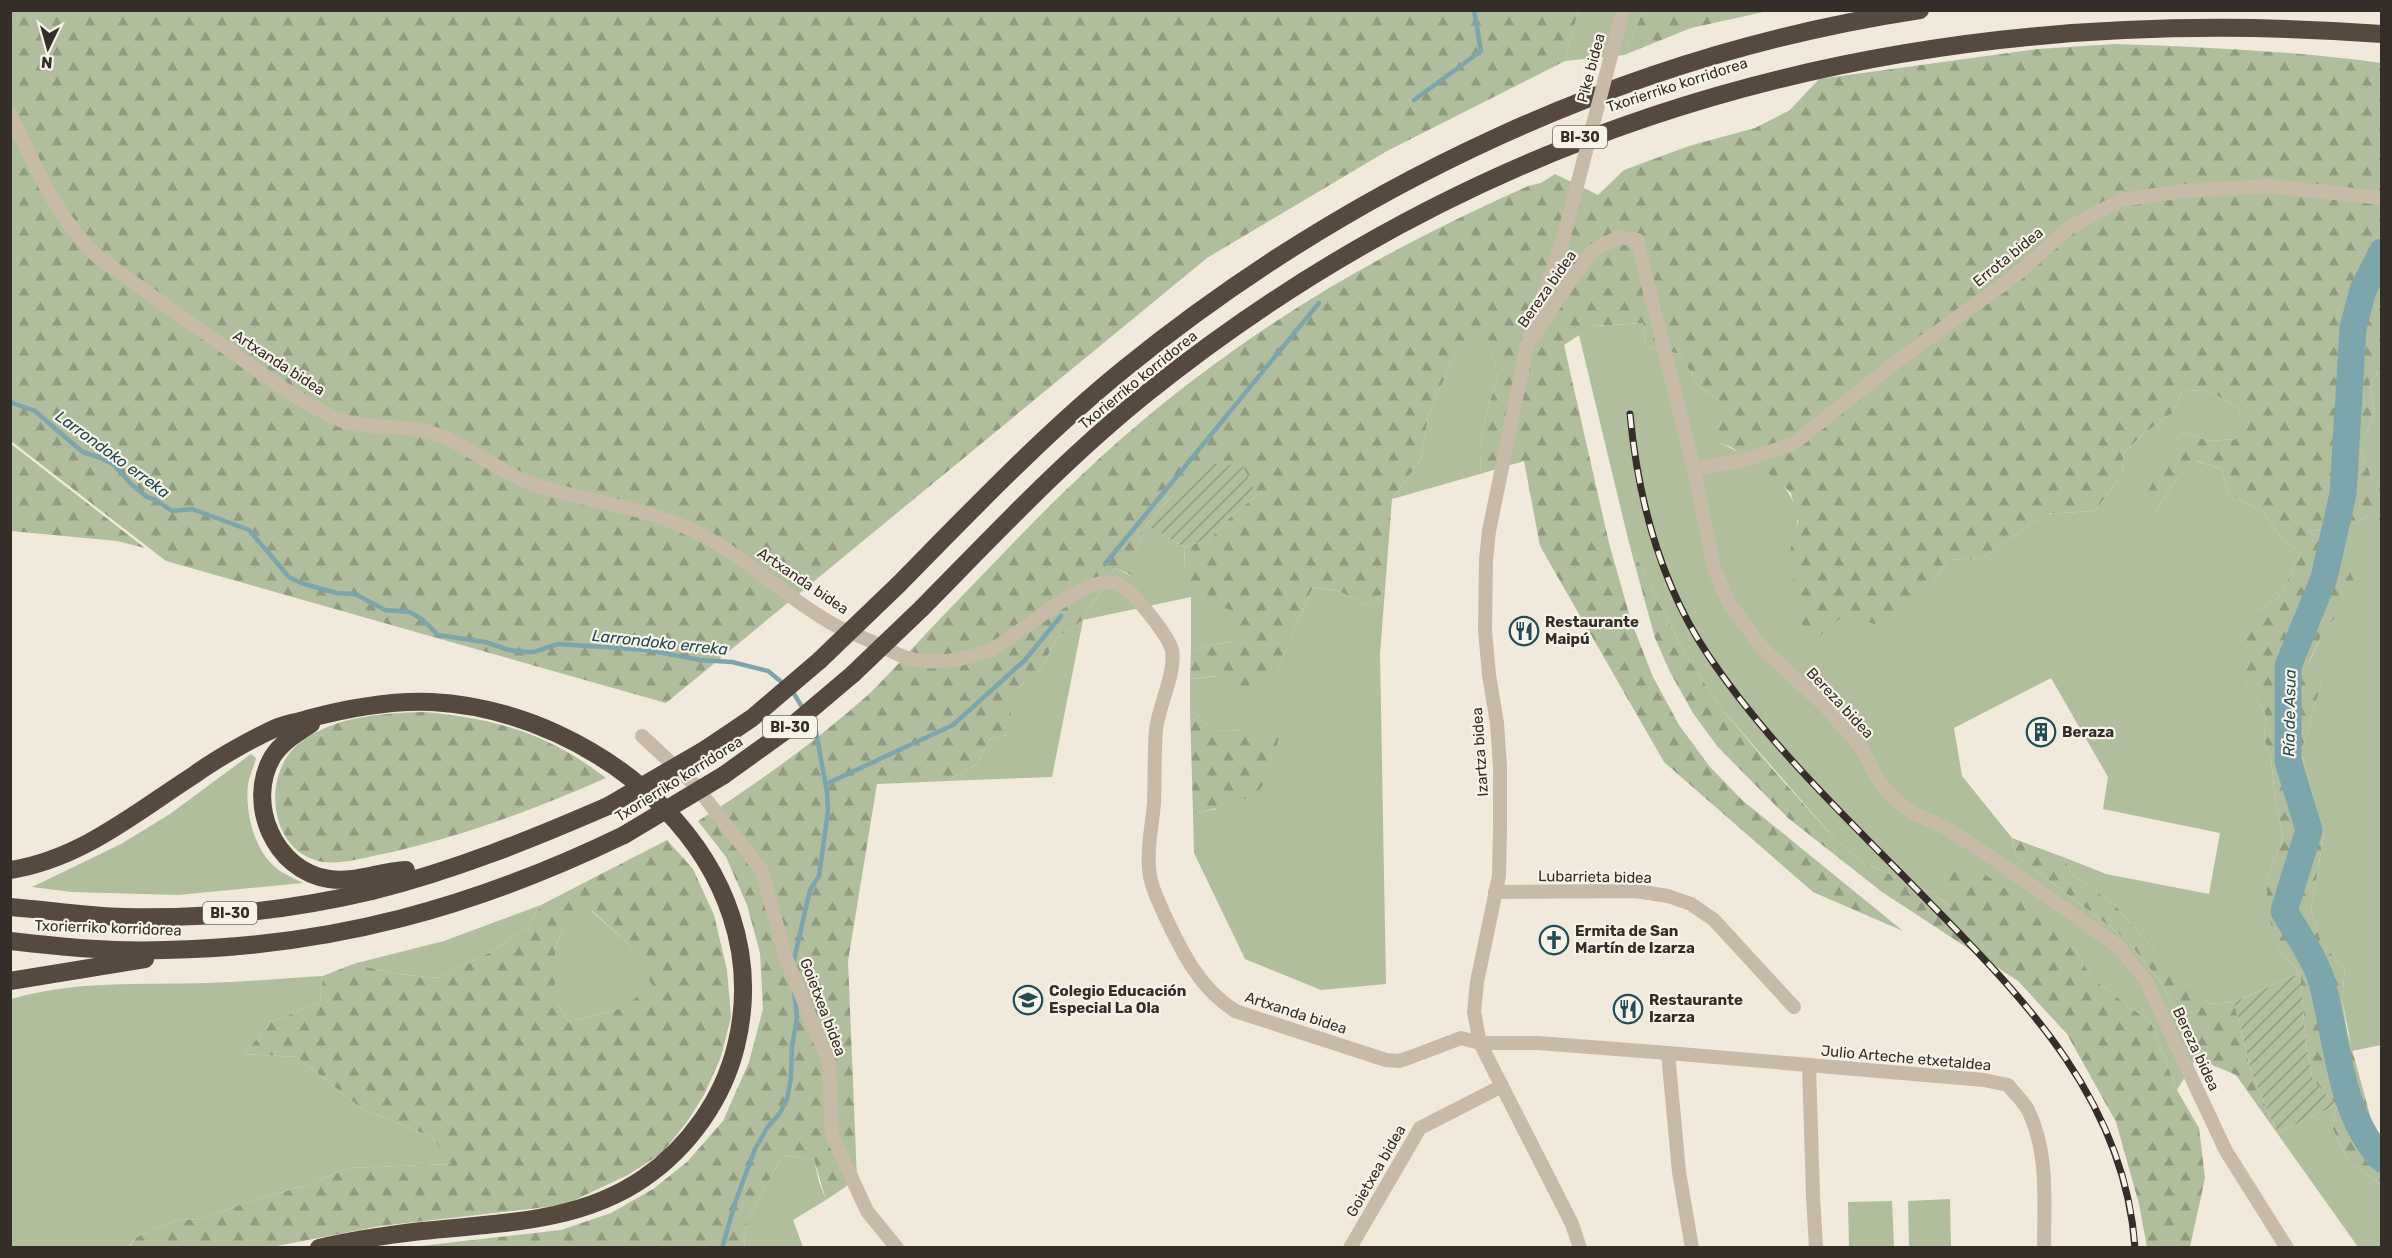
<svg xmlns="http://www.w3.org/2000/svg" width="2392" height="1258" font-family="Rubik,sans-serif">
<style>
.grass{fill:#b0be9d}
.forest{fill:url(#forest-firs);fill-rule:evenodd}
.garden{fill:url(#garden-furrows)}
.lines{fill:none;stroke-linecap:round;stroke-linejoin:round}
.stream{stroke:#7da5ac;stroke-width:4.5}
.river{stroke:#7da5ac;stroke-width:27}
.minor{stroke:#c8baa9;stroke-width:14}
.motorway{stroke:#564940;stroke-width:18}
.rail-casing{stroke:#352e28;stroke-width:7}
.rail{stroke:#f8f3e8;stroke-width:4.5;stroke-dasharray:14;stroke-linecap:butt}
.minor-bridge{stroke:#c8baa9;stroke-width:14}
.motorway-bridge{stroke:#564940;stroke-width:18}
.labels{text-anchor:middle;stroke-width:4.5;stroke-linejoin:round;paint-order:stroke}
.shield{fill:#f8f3e8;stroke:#706962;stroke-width:1.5}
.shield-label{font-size:14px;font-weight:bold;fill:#352e28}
.street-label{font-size:15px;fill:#352e28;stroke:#f8f3e8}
.poi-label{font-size:15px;font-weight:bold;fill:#352e28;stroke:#f8f3e8;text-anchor:start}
.water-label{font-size:16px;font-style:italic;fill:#214c54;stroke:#f8f3e8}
</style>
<defs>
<pattern id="forest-firs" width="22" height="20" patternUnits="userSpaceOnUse" patternTransform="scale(1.5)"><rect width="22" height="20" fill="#b0be9d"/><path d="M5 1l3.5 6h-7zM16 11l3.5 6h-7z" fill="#909b80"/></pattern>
<pattern id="garden-furrows" width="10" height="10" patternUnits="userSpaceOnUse" patternTransform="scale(1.5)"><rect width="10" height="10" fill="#b0be9d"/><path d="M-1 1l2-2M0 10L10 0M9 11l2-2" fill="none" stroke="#909b80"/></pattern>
</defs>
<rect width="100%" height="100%" fill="#f0e9dc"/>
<g class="grass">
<polygon points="1578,11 1643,11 1624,55 1565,61"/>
<path d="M1643,323L1646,347L1680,354L1699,387L1721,401V422L1712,440C1744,452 1800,483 1797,523C1797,532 1792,542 1790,550L1845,614L1932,585L1948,560L1983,558L2045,514L2095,511L2122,474L2124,453L2142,435L2172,413L2183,390L2210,391L2240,409L2238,439L2209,441L2182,432L2169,455L2154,514L2175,481L2196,461L2222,469L2228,495L2263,511L2279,535L2301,553L2278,598L2255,612L2245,681L2266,715L2264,738L2271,759L2275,796L2283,837L2267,880L2277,947L2300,973L2234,1002L2209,1004L2169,967L2114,904L2072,874L2063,857L2106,874L2209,894L2220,833L2103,809L2108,777L2051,678L1954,728L1962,776L2012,838L2016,855L2126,939L2161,982L2179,1017L2196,1058L2177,1090L2151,1023L2092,978L2075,949L2055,931L1952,907L1928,891L1862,862L1834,838L1721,708L1685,654L1629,543L1579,335L1593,326Z"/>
<polygon points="1485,328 1498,374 1482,431 1480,474 1392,499 1421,460 1428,417 1454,356"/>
<polygon points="2381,368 2381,483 2373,481 2361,450 2374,411 2370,383"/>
<polygon points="2366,516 2382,526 2381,1045 2352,1051 2342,998 2345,969 2321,942 2311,909 2324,835 2301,752 2321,686 2309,663 2323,632 2335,617 2345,561 2310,531 2345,530"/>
<polygon points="1146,525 1184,547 1185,569 1245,615 1234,642 1205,645 1191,651 1191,597 1083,620 1052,777 947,781 977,764 990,739 1011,734 1011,694 1040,670 1057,638 1083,620 1115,568 1131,576 1133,556"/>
<polygon points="1313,587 1338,591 1372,607 1385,589 1380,654 1386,984 1321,990 1245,959 1194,853 1193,814 1216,809 1248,730 1214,731 1190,709 1190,679 1277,670"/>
<path d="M251,754L256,758C254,767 249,776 248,785C245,812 254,849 275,867C283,874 294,878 303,883L178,895L72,892L32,887L121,844L170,814Z"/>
<polygon points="541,905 525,929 489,953 438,978 398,974 353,964 444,941"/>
<polygon points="591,911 626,941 653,986 622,1008 569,1022 555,999 555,950 563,927"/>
<path d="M323,976L320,1002L271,1022L244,1054L297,1057L361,1108L432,1137L452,1164L349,1168L304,1186L250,1201L203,1219L177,1220L137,1237L128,1247L11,1248V999C77,980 141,985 208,983C246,982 285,978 323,976Z"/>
<polygon points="2337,1105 2332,1127 2348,1161 2381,1185 2381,1247 2358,1247 2277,1133"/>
<polygon points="783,1155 814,1160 819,1182 826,1200 793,1220 803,1247 744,1248 747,1221"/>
<polygon points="1950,1199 1951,1247 1909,1247 1908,1201"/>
<polygon points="1892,1201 1894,1247 1849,1247 1848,1202"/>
</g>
<g class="forest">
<polygon points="10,11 1578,11 1565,61 1387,151 1207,258 666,703 166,561 11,441"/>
<polygon points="1643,11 1643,10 1768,11 1691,28 1624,55"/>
<path d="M2115,44C2204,47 2293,51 2381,63V368L2370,383L2374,411L2361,450L2373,481L2381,483V526L2366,516L2345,530L2310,531L2345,561L2358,590L2323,632L2309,662L2321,686L2301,752L2324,835L2311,909L2321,942L2345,969L2342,998L2347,1031L2374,1130L2381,1139V1185L2348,1161L2332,1127L2337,1105L2313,1081L2306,1044L2300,973L2277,947L2267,909V880L2283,837L2275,796L2271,759L2264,738L2266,715L2245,681V640L2255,612L2278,598L2301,553L2279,535L2263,511L2228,495L2222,469L2197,461L2175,481L2154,514L2149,489L2182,432L2209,441L2237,439L2240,409L2210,391L2183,390L2172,413L2142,435L2124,453L2122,474L2095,511L2045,514L1983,558L1948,560L1932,585L1874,624L1845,614L1820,636L1798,622L1790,550L1798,522L1791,493L1765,470L1731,447L1711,440L1721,422V401L1699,387L1680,354L1646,347L1643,323L1593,326L1564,345L1609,543L1631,621L1653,677L1679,725L1710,767L1742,800L1903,931L1813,892L1664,762L1540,546L1524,461L1480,474L1482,431L1498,374L1485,329L1454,356L1428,417L1421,460L1392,499L1385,589L1372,607L1338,591L1313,587L1277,670L1246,695L1216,676L1190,679L1191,651L1205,645L1234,642L1244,615L1191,596L1185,569L1184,547L1208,540L1233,514L1257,495H1173L1146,525L1133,556L1144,581L1115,568L1083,620L1057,638L1040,670L1011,694V734L990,739L977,764L947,781L877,784L848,961L857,1179L826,1200L814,1160L783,1155L747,1221L744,1247L403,1248L561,1230L611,1213L653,1189L687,1162L723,1121L749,1062L763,1009L760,953L747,905L726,857L698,821C758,783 815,742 868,695C892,672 914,646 937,622C997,560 1056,496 1121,439C1246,330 1377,253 1528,186L1541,183L1555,174L1598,195L1624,170L1689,146L1755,128L1790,110L1819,79L2038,49Z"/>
<polygon points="10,444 11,444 145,548 117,541 11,531"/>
<polygon points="1629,543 1685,654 1721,708 1775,772 1834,838 1862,862 1928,891 1950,906 1939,880 1955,861 1984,874 2029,904 2075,949 2092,978 2151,1023 2177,1090 2199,1128 2205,1178 2190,1247 2147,1247 2139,1204 2116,1122 2067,1034 2018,981 1882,892 1788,818 1717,746 1693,713 1670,672 1655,638"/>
<path d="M1190,709L1214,731L1248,730L1279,738C1274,756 1271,775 1259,790C1252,800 1207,811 1193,814Z"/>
<path d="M424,712C495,718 549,734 606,778C531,811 452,840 373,856C356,860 336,865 318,861C267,848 262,770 301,742C335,716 383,713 424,712Z"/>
<polygon points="2012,838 2063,857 2072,874 2114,904 2169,967 2209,1004 2234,1002 2251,1071 2277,1133 2236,1075 2196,1058 2179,1017 2161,982 2126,939 2016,855"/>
<path d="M667,840L693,869L714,915L727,970L731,1017L721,1057L704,1095L687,1122L662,1153L628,1175L564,1205L380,1226L272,1247L128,1248L137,1237L177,1220L203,1219L250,1201L304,1186L349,1168L451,1164L432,1137L361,1108L297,1057L244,1054L271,1022L320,1002L323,976L353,964L398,974L438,978L489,953L525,929L541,905ZM592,911L626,941L652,985L622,1008L569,1022L555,999V950L563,927Z"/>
</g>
<g class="garden">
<polygon points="1208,463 1243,466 1257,495 1233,514 1208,540 1184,547 1146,525 1173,495"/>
<polygon points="2300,973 2306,1044 2313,1081 2337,1105 2277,1133 2251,1071 2234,1002"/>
</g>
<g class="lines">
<g class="stream">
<polyline points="10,23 10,29"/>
<polyline points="1414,100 1481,51 1474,10"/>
<polyline points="10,402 35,411 72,443 83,452 101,458 114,465 132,485 147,497 156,500 172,511 192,509 249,530 289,577 301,583 336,593 355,594 385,610 410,612 423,620 438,635 485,642 509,650 525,652 534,652 558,644 647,650 700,660 732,662 768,671 784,684"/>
<polyline points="1105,564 1319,303"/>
<polyline points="791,689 804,710"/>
<polyline points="826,784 953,725 1025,660 1061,616"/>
<polyline points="793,964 810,890 819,876 828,811 827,792 816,732 808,717"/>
<polyline points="722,1248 736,1200 755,1149 767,1128 780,1113 787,1099 791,1078 792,1046 797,1018 794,990"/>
</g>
<path class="river" d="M2382,252L2363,290L2353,328L2343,494L2324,578L2288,666V761L2309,830L2284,911C2295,930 2315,959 2321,979C2338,1039 2338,1111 2382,1159"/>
<g class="minor">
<path d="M10,114C35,164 56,219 99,258C143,289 187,321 232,352C265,376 298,401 335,418C366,431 400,423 432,433C468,444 497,472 533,484C582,501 635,505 683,526C736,548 777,591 826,620C839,629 856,634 870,641C882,646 895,654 907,658C933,665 963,660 988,651C1018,639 1090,565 1122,586C1135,594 1168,635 1172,650C1176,673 1159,705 1156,729C1154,754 1155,778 1154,803C1152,827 1146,852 1150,876C1152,889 1159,902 1164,914C1182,952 1199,988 1235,1011L1386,1060L1399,1061L1411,1057L1461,1038L1480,1043H1538L1668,1053L1984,1080L2008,1085C2014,1093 2023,1101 2028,1110C2049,1153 2044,1202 2044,1248"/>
<polyline points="1563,239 1527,345 1489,531 1486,560 1485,630 1489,675 1497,723 1500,767 1500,829 1499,876 1477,982 1474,1012 1480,1043 1572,1224 1580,1248"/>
<polyline points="1527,345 1576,273 1594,250 1619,237 1637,240 1694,469 1714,568 1729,603 1763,649 1823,704 1861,747 1877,778 1891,796 1911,812 1946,828 1995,860 2118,946 2146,981 2226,1151 2287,1248"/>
<polyline points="1694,469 1745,460 1793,444 1900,359 2016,275 2070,227 2121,200 2183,191 2269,186 2382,198"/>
<polyline points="642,736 695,785 762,871 786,958 829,1063 832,1135 867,1211 897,1248"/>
<polyline points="1495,892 1636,891 1668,896 1691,904 1714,920 1794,1007"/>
<polyline points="1668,1053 1679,1172 1692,1248"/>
<polyline points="1809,1066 1813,1196 1816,1248"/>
<polyline points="1350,1248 1420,1128 1502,1086"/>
</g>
<g class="motorway">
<path d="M898,585C971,511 1043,435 1124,369C1352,184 1628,54 1920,10"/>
<path d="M922,608C995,534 1066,458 1147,393C1506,105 1925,0 2382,34"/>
<path d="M311,724C297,733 282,742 273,756C245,802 274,871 329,879C356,883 380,871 406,870"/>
<polyline points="706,749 752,718 820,660"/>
<polyline points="724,775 788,729 853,674"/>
<path d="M10,870C81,859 135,813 194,775C216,759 253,738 278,727C287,724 297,722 307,719C348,708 389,700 432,702C602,711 781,863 736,1046C723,1099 689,1147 644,1178C579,1223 498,1223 422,1231C387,1235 353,1240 319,1248"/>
<path d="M10,907C48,910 86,916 124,917C206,919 292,910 372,891C453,871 532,839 608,806"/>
<path d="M10,941C62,947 113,952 165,950C331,947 475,907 624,835"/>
<polyline points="10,981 145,959"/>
</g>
<g class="rail-casing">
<path id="rail" d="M1630,414C1638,499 1660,583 1708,655C1770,747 1852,823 1929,902C2026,1001 2125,1101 2135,1248"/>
</g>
<use href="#rail" class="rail"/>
<polyline class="minor-bridge" points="1563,239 1623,10"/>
<g class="motorway-bridge">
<polyline points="820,660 898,585"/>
<polyline points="853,674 922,608"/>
<polyline points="608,806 706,749"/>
<polyline points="624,835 724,775"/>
</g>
</g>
<defs>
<g id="restaurant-ring" transform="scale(1.5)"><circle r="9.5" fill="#f8f3e8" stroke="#214c54" stroke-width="1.5"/><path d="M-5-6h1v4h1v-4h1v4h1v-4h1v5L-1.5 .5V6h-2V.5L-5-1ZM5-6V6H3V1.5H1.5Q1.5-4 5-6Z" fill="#214c54"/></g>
<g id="building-ring" transform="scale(1.5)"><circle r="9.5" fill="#f8f3e8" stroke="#214c54" stroke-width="1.5"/><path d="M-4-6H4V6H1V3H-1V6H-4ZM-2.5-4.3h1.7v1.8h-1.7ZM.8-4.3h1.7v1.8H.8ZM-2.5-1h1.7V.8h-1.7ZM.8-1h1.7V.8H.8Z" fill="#214c54"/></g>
<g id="church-ring" transform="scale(1.5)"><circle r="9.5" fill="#f8f3e8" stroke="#214c54" stroke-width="1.5"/><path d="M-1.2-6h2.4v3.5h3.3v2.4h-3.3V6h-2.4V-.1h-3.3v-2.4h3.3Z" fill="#214c54"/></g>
<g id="school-ring" transform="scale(1.5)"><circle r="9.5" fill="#f8f3e8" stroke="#214c54" stroke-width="1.5"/><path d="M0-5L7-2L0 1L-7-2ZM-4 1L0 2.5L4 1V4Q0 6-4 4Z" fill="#214c54"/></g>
</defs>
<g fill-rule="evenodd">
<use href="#restaurant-ring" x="1524" y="631"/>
<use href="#building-ring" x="2041" y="732"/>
<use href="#church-ring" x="1554" y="940"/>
<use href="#school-ring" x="1028" y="1000"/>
<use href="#restaurant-ring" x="1628" y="1009"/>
</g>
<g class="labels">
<g class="shield">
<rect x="1553" y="126" width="54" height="22" rx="4.5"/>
<rect x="763" y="716" width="54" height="22" rx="4.5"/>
<rect x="203" y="902" width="54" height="22" rx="4.5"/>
</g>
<g class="shield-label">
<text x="1580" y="142">BI-30</text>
<text x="790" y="732">BI-30</text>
<text x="230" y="918">BI-30</text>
</g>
<g class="street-label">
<text transform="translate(1591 68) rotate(-75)" y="5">Pike bidea</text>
<text transform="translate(1677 85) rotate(-18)" y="5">Txorierriko korridorea</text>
<text transform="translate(2008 257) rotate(-39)" y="5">Errota bidea</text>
<text transform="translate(1547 289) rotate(-55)" y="5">Bereza bidea</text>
<text transform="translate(279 363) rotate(33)" y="5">Artxanda bidea</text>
<text transform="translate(1138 380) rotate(-39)" y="5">Txorierriko korridorea</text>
<text transform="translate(803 581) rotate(34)" y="5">Artxanda bidea</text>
<text transform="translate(1840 703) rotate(47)" y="5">Bereza bidea</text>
<text transform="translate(1480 752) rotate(-94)" y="5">Izartza bidea</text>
<text transform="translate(679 779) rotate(-32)" y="5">Txorierriko korridorea</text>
<text transform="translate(1595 877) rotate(1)" y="5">Lubarrieta bidea</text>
<text transform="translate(108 928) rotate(2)" y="5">Txorierriko korridorea</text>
<text transform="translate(823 1007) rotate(69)" y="5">Goietxea bidea</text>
<text transform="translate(1296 1013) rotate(18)" y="5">Artxanda bidea</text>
<text transform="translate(2196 1049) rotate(65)" y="5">Bereza bidea</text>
<text transform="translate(1906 1058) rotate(5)" y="5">Julio Arteche etxetaldea</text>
<text transform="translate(1376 1171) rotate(-60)" y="5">Goietxea bidea</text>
</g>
<g class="poi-label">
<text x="1545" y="627">Restaurante<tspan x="1545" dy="17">Maipú</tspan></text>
<text x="2062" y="737">Beraza</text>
<text x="1575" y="936">Ermita de San<tspan x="1575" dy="17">Martín de Izarza</tspan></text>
<text x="1049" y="996">Colegio Educación<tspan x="1049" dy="17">Especial La Ola</tspan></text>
<text x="1649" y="1005">Restaurante<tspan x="1649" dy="17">Izarza</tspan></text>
</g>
<g class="water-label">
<text transform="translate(113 454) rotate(36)" y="6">Larrondoko erreka</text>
<text transform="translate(660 642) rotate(6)" y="6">Larrondoko erreka</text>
<text transform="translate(2289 713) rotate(-89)" y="6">Ría de Asua</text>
</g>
</g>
<rect width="2392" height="1258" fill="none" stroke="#352e28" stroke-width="24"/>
<g transform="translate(48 48) rotate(185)" stroke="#f8f3e8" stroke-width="4.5" paint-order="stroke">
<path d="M0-4.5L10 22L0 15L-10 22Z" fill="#352e28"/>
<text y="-9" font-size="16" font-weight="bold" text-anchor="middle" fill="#352e28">N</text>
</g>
</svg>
